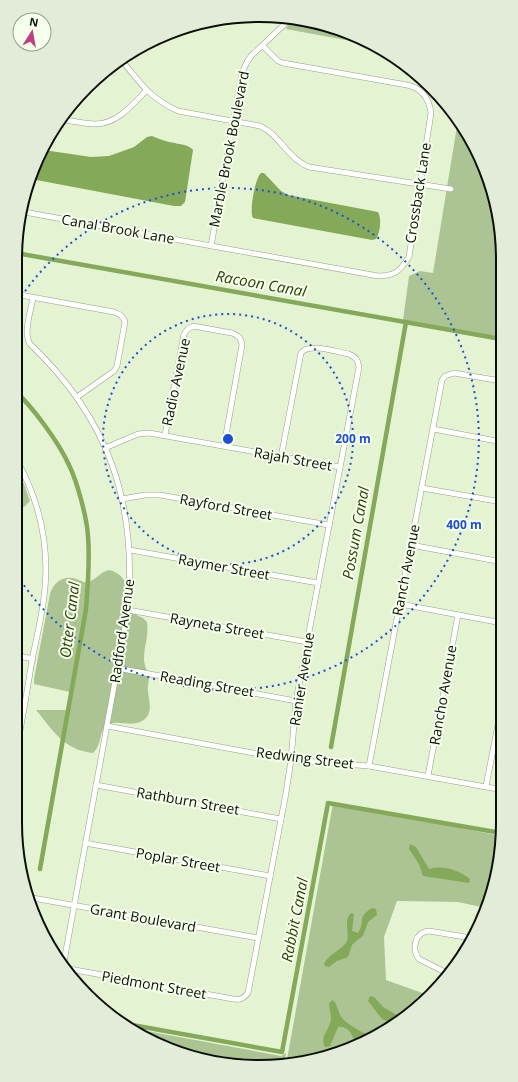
<svg xmlns="http://www.w3.org/2000/svg" width="518" height="1082" font-family="'Open Sans',sans-serif">
<style>
.green{fill:#acc493}
.water{fill:#84a959}
.lines{fill:none;stroke-linecap:round;stroke-linejoin:round}
.canal{stroke:#84a959;stroke-width:4.5}
.minor-casing{stroke:#92a183;stroke-width:6}
.minor{stroke:#fff;stroke-width:5}
.ring{fill:none;stroke:#1d4ed8;stroke-width:2;stroke-dasharray:2 4}
.labels{text-anchor:middle;stroke-width:4;stroke-linejoin:round;paint-order:stroke}
.street-label{font-size:14px;fill:#0c1107;stroke:#f5ffeb}
.water-label{font-size:15px;font-style:italic;fill:#283f02;stroke:#f5ffeb}
.rim{fill:none;stroke:#0c1107;stroke-width:2}
.centre{fill:#1d4ed8;stroke:#f5ffeb;stroke-width:2}
.ring-label{font-size:12px;text-anchor:middle;font-weight:bold;fill:#1d4ed8;stroke:#f5ffeb;stroke-width:4;stroke-linejoin:round;paint-order:stroke}
</style>
<rect width="100%" height="100%" fill="#e4f4d3"/>
<g class="green">
<polygon points="291,21 353,34 372,45 286,29"/>
<polygon points="458,120 484,165 501,227 501,338 403,320 409,276 420,271 433,273"/>
<polygon points="15,459 30,501 24,507 15,508"/>
<path d="M109,570C130,575 128,595 130,612L143,618L147,622C149,637 144,645 144,659C144,665 147,670 148,676C150,681 147,686 148,691C149,703 154,714 142,721C131,728 116,718 106,726C99,732 102,745 93,753C63,750 53,730 36,710H66L70,692L34,684V679L50,594C54,581 65,574 79,580C83,581 83,583 88,582C97,579 100,572 109,570Z"/>
<polygon points="333,803 501,836 486,908 458,902 397,901 384,937 386,980 428,995 367,1042 291,1065 286,1065"/>
<polygon points="125,1027 281,1056 286,1053 284,1065 211,1062"/>
</g>
<g class="water">
<path d="M152,136C159,139 167,142 175,143C181,145 188,144 193,150L185,202L181,206H174L31,179L34,165L44,150L91,157L109,156L134,147L147,137Z"/>
<path d="M261,173H264L281,191L288,195L378,212C382,219 380,233 376,239L372,240L253,218C249,212 255,178 261,173Z"/>
<path d="M410,844L416,847L429,869C444,865 458,870 470,879L469,883L423,876L419,864L409,849Z"/>
<path d="M372,908L376,909L377,915L368,922L363,936L356,941L352,945L348,957L337,961L329,967L325,966L324,964C329,953 343,950 347,941C350,931 343,921 351,913L354,914L352,931L358,933C366,921 356,918 372,908Z"/>
<polygon points="370,996 374,997 383,1007 400,1017 391,1023 382,1019 368,1001"/>
<path d="M333,1000C338,1005 338,1013 342,1018C349,1026 363,1032 372,1038L367,1042L357,1045C353,1037 349,1025 338,1027L330,1046L325,1047C319,1036 330,1030 331,1019C331,1014 329,1008 329,1003Z"/>
</g>
<g class="lines">
<g class="canal">
<polyline points="16,253 501,339"/>
<path d="M15,391C33,407 59,443 69,465C77,481 87,518 88,536C90,560 88,585 86,609L40,869"/>
<polyline points="331,747 406,322"/>
<polyline points="121,1023 282,1052 328,803 501,833"/>
</g>
<g class="minor-casing">
<g id="minor">
<path d="M123,62C142,85 150,98 178,111L260,126C280,135 288,159 309,167L451,189"/>
<path d="M64,120C74,121 85,124 95,124C117,124 132,105 146,91"/>
<path d="M24,212L378,276C395,276 400,271 409,257L431,113C429,98 422,88 407,85L283,63L278,61L263,46"/>
<polyline points="211,246 242,73 247,62 251,56 288,21"/>
<path d="M15,294L114,312C120,314 123,316 125,322L117,366L114,371L77,397"/>
<path d="M33,298C31,310 23,333 30,344C109,419 137,502 128,610L63,967"/>
<polyline points="433,429 502,442"/>
<path d="M165,435L184,334L188,329L193,326L232,333C239,336 241,338 242,345L224,446"/>
<polyline points="105,448 138,434 149,433 340,467"/>
<polyline points="422,488 502,502"/>
<polyline points="122,499 145,495 160,495 329,525"/>
<polyline points="411,545 502,562"/>
<polyline points="130,550 318,583"/>
<polyline points="400,604 502,623"/>
<polyline points="128,610 307,642"/>
<polyline points="15,655 33,659"/>
<polyline points="117,668 296,701"/>
<polyline points="107,726 291,760 369,766 503,790"/>
<path d="M15,758C21,726 27,693 32,660C37,636 43,612 45,588C49,542 38,497 15,457"/>
<polyline points="369,766 442,380 445,376 454,373 501,381"/>
<polyline points="428,776 458,615"/>
<polyline points="96,785 281,819"/>
<polyline points="486,786 503,699"/>
<polyline points="85,843 270,876"/>
<polyline points="27,897 258,938"/>
<path d="M64,968L233,999C240,1000 243,999 248,993L286,793L291,760L296,701L359,367C358,360 356,357 349,354C336,352 309,342 301,353L281,457"/>
<path d="M449,974L419,959C411,949 415,932 429,931L471,938"/>
</g>
</g>
<use href="#minor" class="minor"/>
</g>
<g class="ring">
<circle cx="228" cy="439" r="125"/>
<path d="M15 306A251 251 0 1 1 15 572"/>
</g>
<g class="labels">
<g class="street-label">
<text transform="translate(229 149) rotate(-79)" y="5">Marble Brook Boulevard</text>
<text transform="translate(418 193) rotate(-81)" y="5">Crossback Lane</text>
<text transform="translate(118 229) rotate(10)" y="5">Canal Brook Lane</text>
<text transform="translate(176 382) rotate(-78)" y="5">Radio Avenue</text>
<text transform="translate(293 459) rotate(10)" y="5">Rajah Street</text>
<text transform="translate(226 507) rotate(10)" y="5">Rayford Street</text>
<text transform="translate(224 567) rotate(10)" y="5">Raymer Street</text>
<text transform="translate(406 570) rotate(-79)" y="5">Ranch Avenue</text>
<text transform="translate(217 626) rotate(10)" y="5">Rayneta Street</text>
<text transform="translate(122 631) rotate(-82)" y="5">Radford Avenue</text>
<text transform="translate(302 679) rotate(-81)" y="5">Ranier Avenue</text>
<text transform="translate(207 684) rotate(10)" y="5">Reading Street</text>
<text transform="translate(443 695) rotate(-80)" y="5">Rancho Avenue</text>
<text transform="translate(305 758) rotate(7)" y="5">Redwing Street</text>
<text transform="translate(188 801) rotate(10)" y="5">Rathburn Street</text>
<text transform="translate(178 860) rotate(10)" y="5">Poplar Street</text>
<text transform="translate(143 918) rotate(10)" y="5">Grant Boulevard</text>
<text transform="translate(154 985) rotate(10)" y="5">Piedmont Street</text>
</g>
<g class="water-label">
<text transform="translate(261 284) rotate(10)" y="5">Racoon Canal</text>
<text transform="translate(356 533) rotate(-80)" y="5">Possum Canal</text>
<text transform="translate(70 620) rotate(-83)" y="5">Otter Canal</text>
<text transform="translate(295 920) rotate(-79)" y="5">Rabbit Canal</text>
</g>
</g>
<path d="M0 0H518V1082H0ZM259 22H259A237 237 0 0 1 496 259V823A237 237 0 0 1 259 1060H259A237 237 0 0 1 22 823V259A237 237 0 0 1 259 22Z" fill="#e2ecd9" fill-rule="evenodd"/>
<path class="rim" d="M259 22H259A237 237 0 0 1 496 259V823A237 237 0 0 1 259 1060H259A237 237 0 0 1 22 823V259A237 237 0 0 1 259 22Z"/>
<circle cx="228" cy="439" r="6" class="centre"/>
<g class="ring-label">
<text x="353" y="443">200 m</text>
<text x="464" y="529">400 m</text>
</g>
<g transform="translate(32 32) rotate(11)"><circle r="19" fill="#f5ffeb" stroke="#98a090"/>
<path d="M0-3L7 15L0 10L-7 15Z" fill="#c13d81"/>
<text y="-6" font-size="11" font-weight="bold" text-anchor="middle" fill="#0c1107">N</text>
</g>
</svg>
